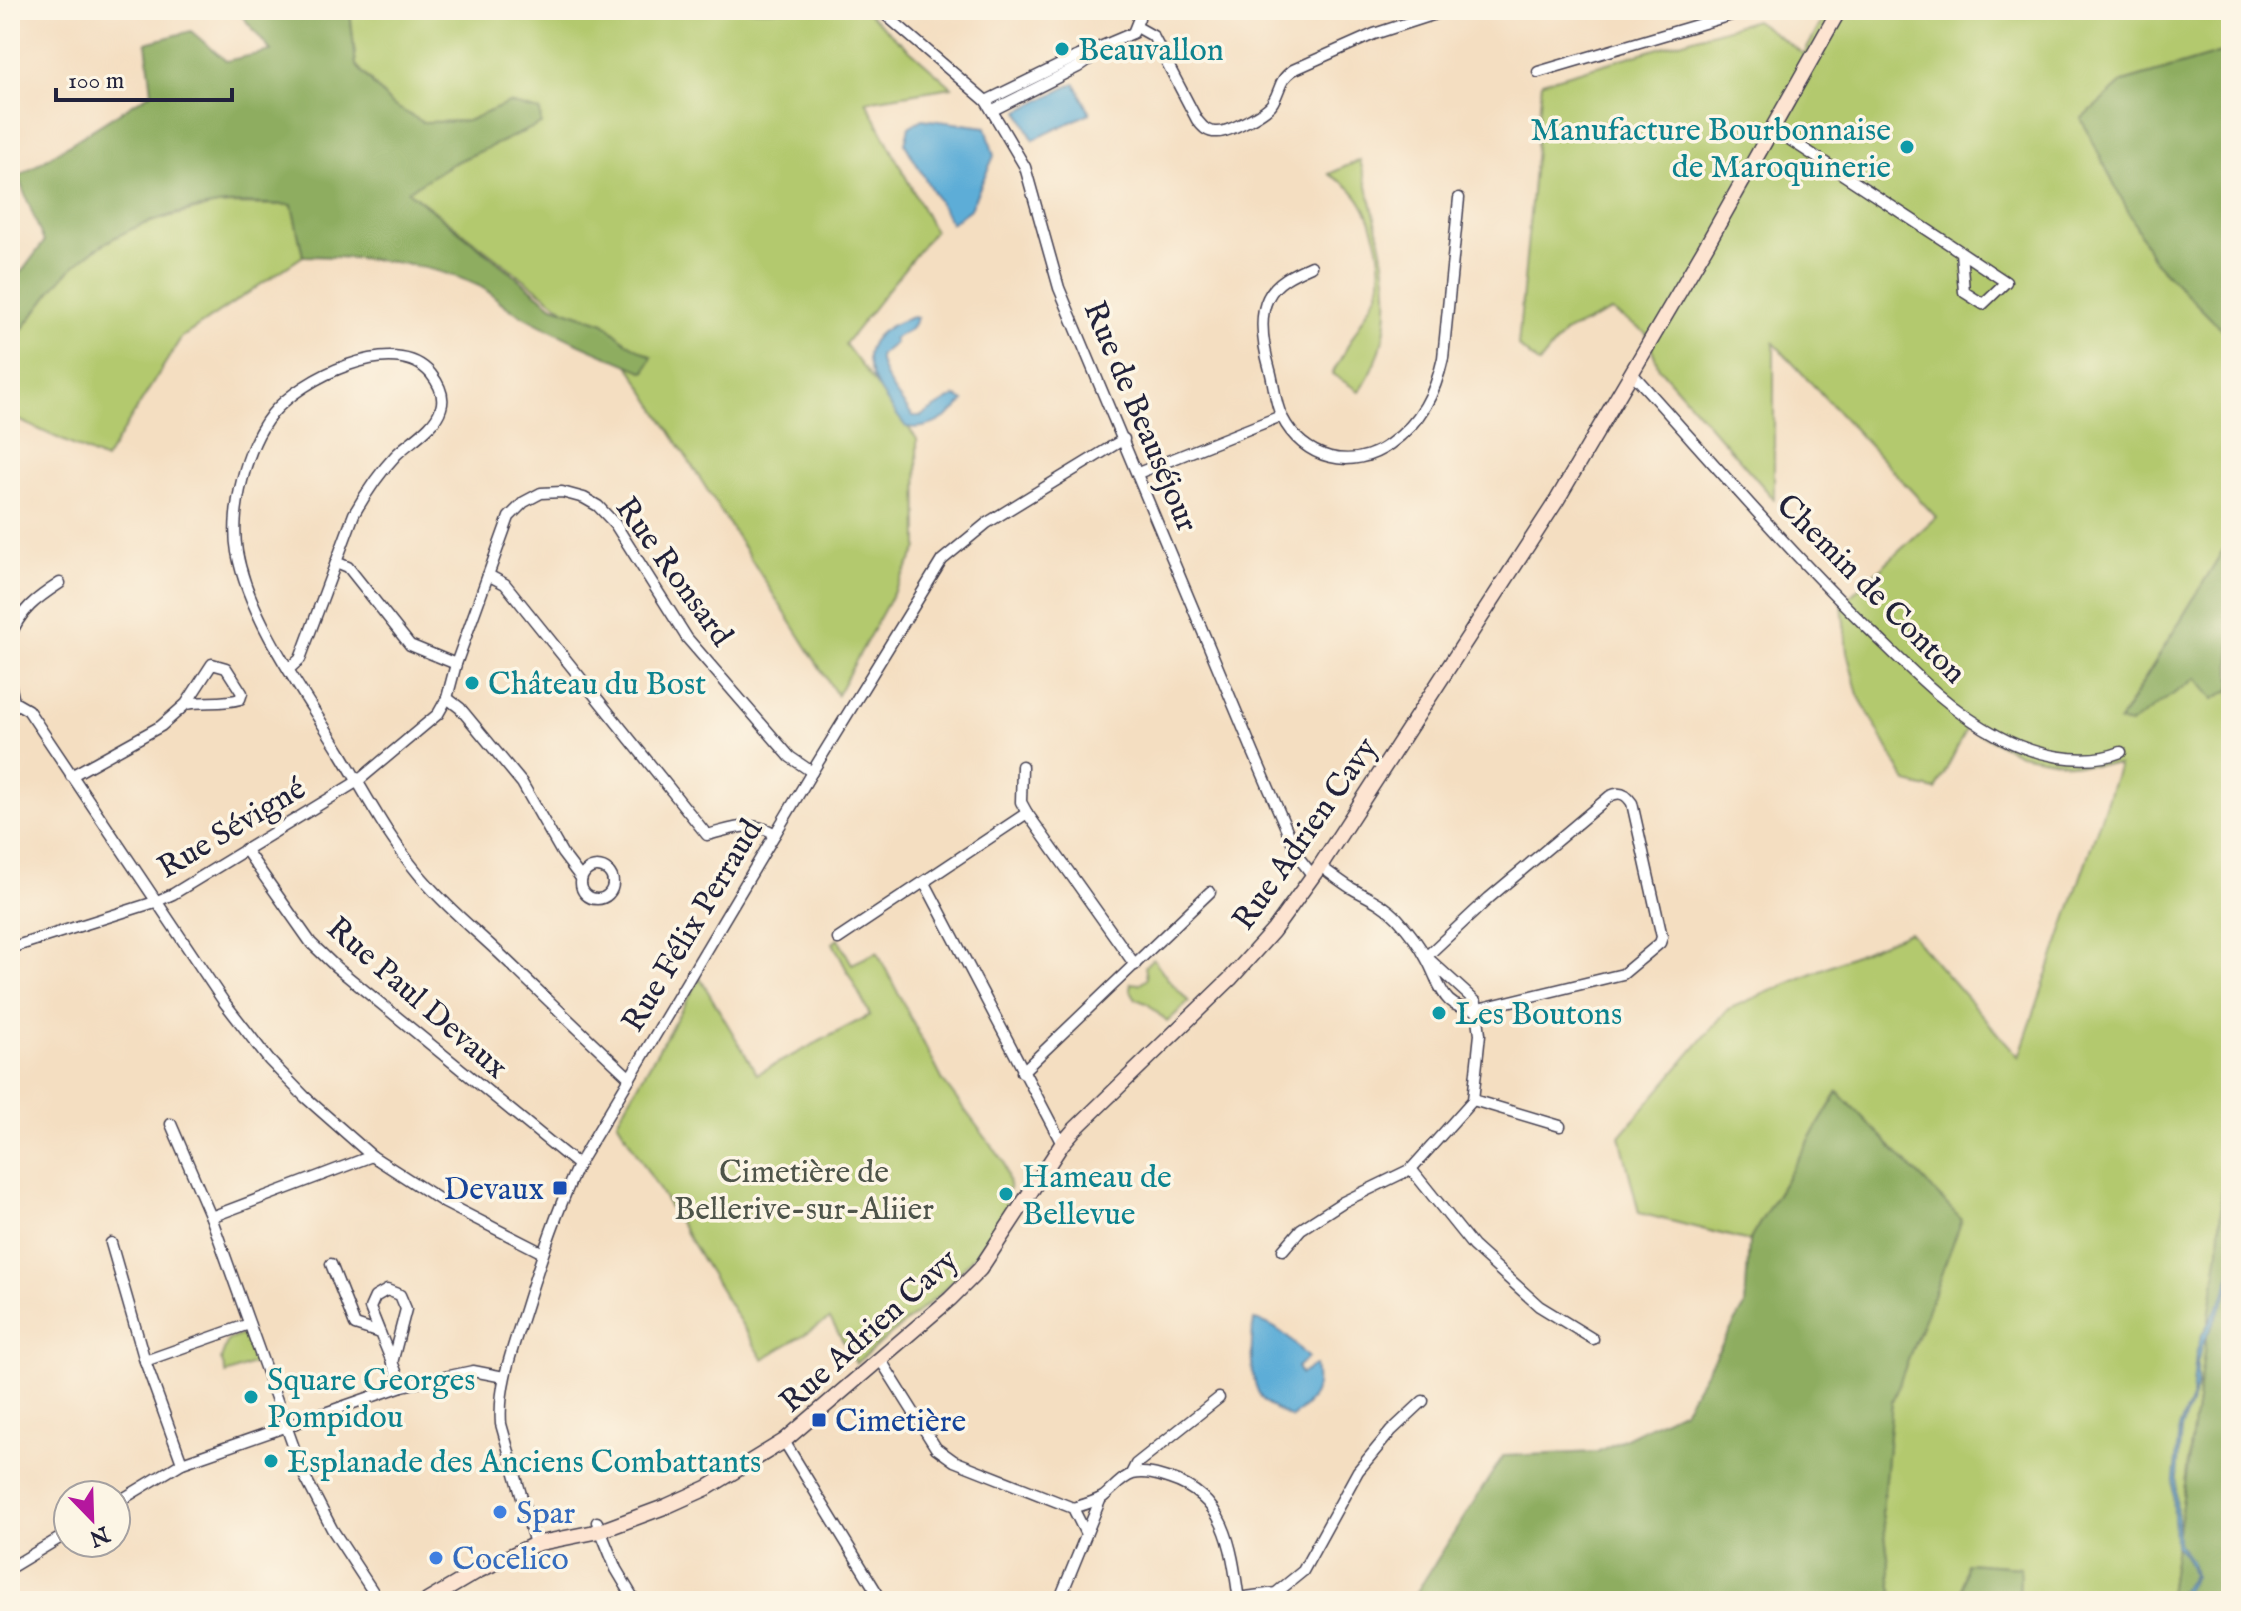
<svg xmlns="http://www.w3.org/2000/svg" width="2241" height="1611" font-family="'IM FELL English',serif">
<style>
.green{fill:#b3c96e;stroke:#6a7654;stroke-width:2}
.forest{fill:#8ead61;stroke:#58684e;stroke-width:2}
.water{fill:#5dadd7;stroke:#406889;stroke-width:2}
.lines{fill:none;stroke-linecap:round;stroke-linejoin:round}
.street-casing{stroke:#423e4f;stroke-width:13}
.secondary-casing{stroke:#423e4f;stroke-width:17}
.street{stroke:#fff;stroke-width:10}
.secondary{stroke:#fde4d1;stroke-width:14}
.culture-dot{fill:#0f9aa8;stroke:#fcf5e5;stroke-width:3}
.transit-dot{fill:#1a4fb4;stroke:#fcf5e5;stroke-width:3}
.shop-dot{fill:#3f7fe0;stroke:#fcf5e5;stroke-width:3}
.labels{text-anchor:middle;stroke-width:7;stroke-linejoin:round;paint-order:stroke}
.culture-label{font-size:32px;fill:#0d838f;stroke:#fcf5e5;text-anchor:start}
.street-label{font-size:32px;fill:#22223b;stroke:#fcf5e5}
.park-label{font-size:32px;fill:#4e544a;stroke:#fcf5e5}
.transit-label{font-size:32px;fill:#164399;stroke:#fcf5e5;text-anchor:end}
.shop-label{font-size:32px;fill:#366cbe;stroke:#fcf5e5;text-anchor:start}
</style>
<rect width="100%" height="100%" fill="#fcf5e5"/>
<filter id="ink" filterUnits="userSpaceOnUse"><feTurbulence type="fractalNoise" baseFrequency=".0125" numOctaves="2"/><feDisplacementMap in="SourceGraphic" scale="16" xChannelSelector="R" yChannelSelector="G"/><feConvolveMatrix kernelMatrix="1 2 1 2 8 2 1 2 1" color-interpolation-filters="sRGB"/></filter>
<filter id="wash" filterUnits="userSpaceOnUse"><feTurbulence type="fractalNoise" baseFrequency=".006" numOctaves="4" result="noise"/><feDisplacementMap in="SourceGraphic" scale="32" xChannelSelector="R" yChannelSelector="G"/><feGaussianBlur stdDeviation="1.8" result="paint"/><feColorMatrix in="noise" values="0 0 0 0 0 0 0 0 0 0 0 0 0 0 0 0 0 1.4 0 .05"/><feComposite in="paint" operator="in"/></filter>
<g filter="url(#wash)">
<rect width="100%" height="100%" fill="#f4dec1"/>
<g class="green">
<polygon points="354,10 864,10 952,87 866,101 934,231 845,344 917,439 918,548 837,695 620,352 408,191 356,65 350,11"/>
<polygon points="1847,10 2231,10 2231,50 2123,82 2153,259 2231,339 2231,537 2119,721 2129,724 2197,678 2213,699 2231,689 2231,1127 2225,1128 2219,1250 2168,1601 2019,1601 2020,1567 1966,1563 1961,1601 1894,1601 1882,1513 1892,1402 1961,1220 1838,1092 1749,1241 1639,1213 1620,1136 1728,1009 1909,932 2019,1057 2119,765 2079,765 2020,754 1967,728 1936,790 1907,783 1858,695 1847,652 1842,604 1936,517 1774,343 1774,499 1659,368 1646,333 1611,311 1564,333 1539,364 1518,346 1542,82 1755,20 1804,54 1823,19"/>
<path d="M1360,160C1379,234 1411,323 1359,391L1332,374L1378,292C1386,263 1373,211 1351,189C1345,183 1336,179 1329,174Z"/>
<path d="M220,204L292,205L303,256L181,338L105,460L10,416V342C33,321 47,291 69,270C115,226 160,219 220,204Z"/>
<polygon points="838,939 852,964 877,952 943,1081 1004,1162 1010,1189 1003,1191 1007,1208 980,1249 941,1293 856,1363 830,1319 763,1359 617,1121 700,978 757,1074 870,1015 833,943"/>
<polygon points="1153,958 1168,979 1189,1002 1167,1022 1148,1004 1136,999 1130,989 1131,983 1139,984 1147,978 1145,966"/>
<polygon points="244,1334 255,1363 226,1374 221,1359 228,1340"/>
</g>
<g class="forest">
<path d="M237,10H354L350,12L356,65L391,104L423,122L467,121L509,103L540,111L541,124L452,164L408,191L553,306L604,323L626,342L652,357L645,372C600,353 554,334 512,310C499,303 490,290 477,285C423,261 361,257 303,256L292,205C268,205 241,201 218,205C164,213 109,232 69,271C47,292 33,321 10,342V281L23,270L44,242L18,177L152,92L146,43L191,31L226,61L271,51Z"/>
<polygon points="2231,50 2231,339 2153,260 2081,119 2123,82"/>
<polygon points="2231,537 2231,689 2213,699 2196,678 2129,725 2119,722"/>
<polygon points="1838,1092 1962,1220 1892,1402 1882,1513 1894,1601 1411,1601 1503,1456 1597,1452 1683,1410 1745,1306 1749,1241"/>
<polygon points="2231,1127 2231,1601 2168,1601 2219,1250 2225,1128"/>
<polygon points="1966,1563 2020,1567 2019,1601 1961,1601"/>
</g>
<g class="water">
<polygon points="1075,83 1090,113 1033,140 1019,111"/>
<polygon points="922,119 986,127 994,156 970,209 951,223 905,144 909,127"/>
<path d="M913,317L917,318L911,329L893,339L895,343L879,356C883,380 898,397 913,416H921L955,396L964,401C948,418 930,431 906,427C873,383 837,340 913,317Z"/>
<path d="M2231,1269L2230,1289L2201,1347L2197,1363V1386L2181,1430L2176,1490L2178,1544L2191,1561L2194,1576L2179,1601V1593L2192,1576C2189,1563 2186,1555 2175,1546L2173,1489L2179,1428L2192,1397L2196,1353L2202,1335L2226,1292Z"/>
<path d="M1254,1320C1276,1323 1293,1342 1308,1358L1297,1367L1301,1374L1315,1365C1320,1395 1313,1399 1291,1418C1283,1413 1270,1408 1264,1401C1248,1383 1251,1341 1254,1320Z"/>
</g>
</g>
<g filter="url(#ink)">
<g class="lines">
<g class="street-casing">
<g id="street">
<polyline points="880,10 986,101 1025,167 1059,288 1254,754 1299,858 1313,876"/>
<path d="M1137,27L1153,36L1197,120C1203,127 1207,133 1218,132C1229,132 1268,112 1273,102C1282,87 1278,81 1293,70L1374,34L1445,11"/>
<polyline points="1538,72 1748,10"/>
<polyline points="986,101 1074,58 1133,33 1139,18 1135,10"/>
<polyline points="993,110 1078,67 1100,52"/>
<polyline points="1772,128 1946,242 2006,282 1983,304 1964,292 1961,252"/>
<path d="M1311,266C1295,273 1276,281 1268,298C1258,318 1264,349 1270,370C1274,384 1275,404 1282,417C1303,459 1352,472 1390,444C1421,422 1435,394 1443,358L1459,198"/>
<path d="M1632,373C1712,461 1790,553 1876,636C1914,673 1951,711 1998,736C2033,755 2083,767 2121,752"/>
<polyline points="1138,473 1281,416"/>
<polyline points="336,562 348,567 410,645 456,664"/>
<path d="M488,575L505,584L707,835C732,829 752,819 775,834"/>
<path d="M10,637C20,610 37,598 60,583"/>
<path d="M289,669L300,659L354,514C366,493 379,473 396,455C410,441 435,428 441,408C445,396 439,384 431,374C396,331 300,379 272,414C246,446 230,512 237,552C249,620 306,696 342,755C369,800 393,847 429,886C450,910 476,931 499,953C543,995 586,1037 630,1078"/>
<polyline points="10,683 14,702"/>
<polyline points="447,698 460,708 522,783 562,853 581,878"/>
<polyline points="14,702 28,710 224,1002 269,1060 305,1097 372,1156 445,1203 543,1253"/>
<polyline points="1022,766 1021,802 1027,813"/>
<path d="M71,776L161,726L186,704L212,664L226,668L242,693L240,699C223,704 204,701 186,704"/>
<polyline points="245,849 311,943 336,967 578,1165"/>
<path d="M1320,866C1330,873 1340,881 1351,888C1367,897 1384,904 1397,918C1407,929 1419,944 1426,958C1441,984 1441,1011 1478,1009L1623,974L1660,943L1662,937L1632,803C1626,794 1620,791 1610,796L1489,898L1426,957"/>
<circle cx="597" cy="883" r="16"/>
<polyline points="925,883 1062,1144"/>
<polyline points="838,939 1027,813 1135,965"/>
<polyline points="10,948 155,902 173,894 358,781 438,714 447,698 456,664 509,517 524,502 541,493 562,492 584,498 598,506 615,524 687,638 790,757 812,772"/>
<polyline points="1022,1072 1210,892"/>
<polyline points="1473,1100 1560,1126"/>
<polyline points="171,1124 211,1217 303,1473 332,1529 379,1601"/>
<polyline points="1411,1169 1473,1246 1539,1306 1593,1339"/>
<polyline points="211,1217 372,1156"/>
<polyline points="111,1243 145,1361 182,1463"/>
<polyline points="1283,1250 1301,1229 1343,1202 1411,1169 1473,1100 1480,1034 1476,1002 1431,961"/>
<polyline points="331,1264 355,1325 380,1333 402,1386"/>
<polyline points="380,1333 370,1308 375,1297 387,1290 400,1295 406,1309 392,1363"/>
<polyline points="880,1359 936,1448 954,1461 1073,1508 1086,1534"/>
<polyline points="145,1361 249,1324"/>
<polyline points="784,1441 882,1601"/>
<polyline points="1131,1474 1136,1464 1219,1398"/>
<polyline points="116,1503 182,1463 402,1386 473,1371 504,1377"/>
<path d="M1073,1508C1083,1505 1094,1502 1103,1497C1112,1490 1122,1477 1133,1474C1145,1471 1158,1475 1170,1479C1227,1497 1232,1550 1239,1601"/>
<polyline points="597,1522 616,1569 635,1601"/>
<path d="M535,1544L501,1424C498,1384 513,1348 525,1310C540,1261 556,1212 578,1165L812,772L942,560L987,523L1124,439"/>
<polyline points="10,1568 68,1533"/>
<polyline points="1238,1598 1276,1593 1303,1571 1358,1471 1391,1431 1423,1401"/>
<polyline points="1059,1601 1101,1498"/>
</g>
</g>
<g class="secondary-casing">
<g id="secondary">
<polyline points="535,1544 600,1531 667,1506 707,1488 784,1441 950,1299 980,1269 1062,1144 1074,1130 1230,979 1273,931 1320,866 1557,500 1705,248 1839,10"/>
<polyline points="427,1601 478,1571 540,1542"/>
</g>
</g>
<use href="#street" class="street"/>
<use href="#secondary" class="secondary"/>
</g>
</g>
<g class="culture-dot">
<circle cx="1062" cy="49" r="8"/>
<circle cx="1907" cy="147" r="8"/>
<circle cx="472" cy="683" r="8"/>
<circle cx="1439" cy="1013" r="8"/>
<circle cx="1006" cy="1194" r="8"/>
<circle cx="251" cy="1397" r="8"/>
<circle cx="271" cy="1461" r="8"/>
</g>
<g class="transit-dot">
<rect x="552" y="1180" width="16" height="16" rx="4"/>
<rect x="811" y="1412" width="16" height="16" rx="4"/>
</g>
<g class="shop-dot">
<circle cx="500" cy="1512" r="8"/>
<circle cx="436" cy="1558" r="8"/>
</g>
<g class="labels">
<g class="culture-label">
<text x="1078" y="60">Beauvallon</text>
<text x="1891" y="140" text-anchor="end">Manufacture Bourbonnaise<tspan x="1891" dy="37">de Maroquinerie</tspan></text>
<text x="488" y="694">Château du Bost</text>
<text x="1455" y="1024">Les Boutons</text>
<text x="1022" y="1187">Hameau de<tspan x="1022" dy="37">Bellevue</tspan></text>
<text x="267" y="1390">Square Georges<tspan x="267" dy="37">Pompidou</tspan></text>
<text x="287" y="1472">Esplanade des Anciens Combattants</text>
</g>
<g class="street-label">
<text transform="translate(1142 416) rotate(67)" y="11">Rue de Beauséjour</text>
<text transform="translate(675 571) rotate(54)" y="11">Rue Ronsard</text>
<text transform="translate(1872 588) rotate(45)" y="11">Chemin de Conton</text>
<text transform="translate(231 827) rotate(-31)" y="11">Rue Sévigné</text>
<text transform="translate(1304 833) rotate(-55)" y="11">Rue Adrien Cavy</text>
<text transform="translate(691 925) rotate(-59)" y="11">Rue Félix Perraud</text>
<text transform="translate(418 997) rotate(41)" y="11">Rue Paul Devaux</text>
<text transform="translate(868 1330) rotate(-42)" y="11">Rue Adrien Cavy</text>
</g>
<g class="park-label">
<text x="804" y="1182">Cimetière de<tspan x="804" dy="37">Bellerive-sur-Aliier</tspan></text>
</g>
<g class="transit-label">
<text x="544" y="1199">Devaux</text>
<text x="835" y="1431" text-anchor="start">Cimetière</text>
</g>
<g class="shop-label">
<text x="516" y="1523">Spar</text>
<text x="452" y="1569">Cocelico</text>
</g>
</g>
<rect width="2241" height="1611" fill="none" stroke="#fcf5e5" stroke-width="40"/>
<g transform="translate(92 1519) rotate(157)"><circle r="38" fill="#fcf5e5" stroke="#a5a1a1" stroke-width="2"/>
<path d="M0-6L14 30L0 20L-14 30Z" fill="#b5179e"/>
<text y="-12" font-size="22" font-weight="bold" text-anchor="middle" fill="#22223b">N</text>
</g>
<path d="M56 88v12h176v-12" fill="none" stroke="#22223b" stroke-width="4"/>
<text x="68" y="88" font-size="24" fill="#22223b" stroke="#fcf5e5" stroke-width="6" paint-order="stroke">100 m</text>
</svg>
